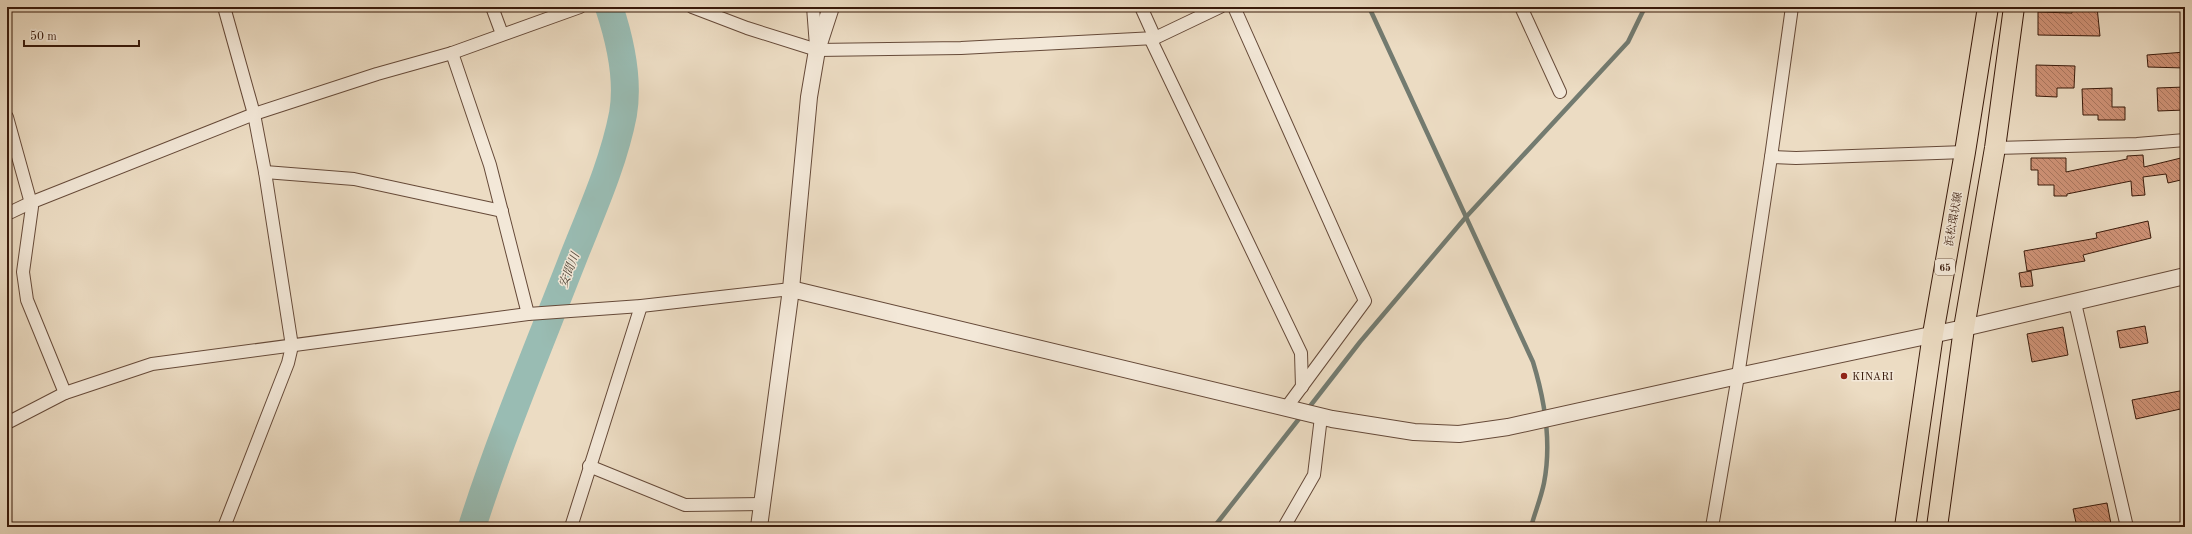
<svg xmlns="http://www.w3.org/2000/svg" width="2192" height="534" font-family="'Old Standard TT','Noto Serif JP',serif">
<style>
.lines{fill:none;stroke-linecap:round;stroke-linejoin:round}
.stream{stroke:#737b70;stroke-width:4.5}
.river{stroke:#99bcb3;stroke-width:28}
.building{fill:url(#building-back-hatch);stroke:#391a0b}
.minor-casing{stroke:#664a39;stroke-width:14}
.tertiary-casing{stroke:#664a39;stroke-width:18}
.primary-casing{stroke:#391a0b;stroke-width:22}
.minor{stroke:#f3e8d8;stroke-width:12}
.tertiary{stroke:#f3e8d8;stroke-width:16}
.primary{stroke:#ecdcc3;stroke-width:20}
.poi-dot{fill:#8f2418;stroke:#f3e8d8;stroke-width:1.5}
.labels{text-anchor:middle;stroke-width:3;stroke-linejoin:round;paint-order:stroke}
.shield{fill:#f3e8d8;stroke:#715848;stroke-width:1}
.shield-label{font-size:10px;font-weight:bold;fill:#391a0b}
.street-label{font-size:11px;fill:#391a0b;stroke:#f3e8d8}
.poi-label{font-size:11px;fill:#391a0b;stroke:#f3e8d8;text-anchor:start}
.water-label{font-size:12px;font-style:italic;fill:#564b3d;stroke:#f3e8d8}
</style>
<defs>
<pattern id="building-back-hatch" width="6" height="6" patternUnits="userSpaceOnUse"><rect width="6" height="6" fill="#d19479"/><path d="M-1 5l2 2M0 0l6 6M5-1l2 2" fill="none" stroke="#ab7861"/></pattern>
</defs>
<rect width="100%" height="100%" fill="#ecdcc3"/>
<filter id="stains"><feTurbulence type="fractalNoise" baseFrequency=".005" numOctaves="4"/><feColorMatrix values="0 0 0 0 .2 0 0 0 0 .09 0 0 0 0 .02 0 0 0 .5 -.17"/></filter>
<radialGradient id="worn" r=".72"><stop offset=".6" stop-color="#630" stop-opacity="0"/><stop offset="1" stop-color="#630" stop-opacity=".3"/></radialGradient>
<g class="lines">
<g class="stream">
<path d="M1369,7L1533,362C1545,401 1552,442 1544,483C1541,498 1535,512 1531,527"/>
<polyline points="1307,410 1360,342 1466,217 1628,42 1645,7"/>
<polyline points="1214,527 1302,415"/>
</g>
<path class="river" d="M472,527C500,439 536,353 570,266C589,217 613,166 623,114C629,79 620,40 609,7"/>
</g>
<g class="building">
<polygon points="2072,7 2097,7 2100,36 2038,35 2038,12 2072,13"/>
<polygon points="2185,52 2185,68 2148,67 2147,55"/>
<polygon points="2036,65 2075,66 2074,88 2057,88 2057,97 2036,96"/>
<polygon points="2185,87 2185,110 2158,111 2157,88"/>
<polygon points="2112,88 2112,107 2125,107 2125,120 2098,120 2098,115 2083,115 2082,89"/>
<polygon points="2143,155 2144,167 2185,157 2185,179 2168,183 2166,174 2143,177 2145,195 2132,196 2131,181 2067,194 2067,196 2054,196 2054,185 2038,185 2038,170 2031,170 2031,158 2066,158 2066,172 2127,159 2127,156"/>
<polygon points="2148,221 2151,238 2083,255 2085,261 2027,271 2024,251 2097,238 2096,233"/>
<polygon points="2031,271 2033,286 2021,287 2019,273"/>
<polygon points="2145,326 2148,343 2120,348 2117,331"/>
<polygon points="2063,327 2068,355 2032,362 2027,334"/>
<polygon points="2185,390 2185,408 2136,419 2132,400"/>
<polygon points="2107,503 2111,524 2097,527 2077,527 2073,509"/>
</g>
<g class="lines">
<g class="minor-casing">
<g id="minor">
<polyline points="224,7 254,114 265,172 292,346 288,363 224,527"/>
<polyline points="492,7 502,34"/>
<polyline points="692,7 747,28 817,50 961,48 1155,38 1220,7"/>
<polyline points="813,7 816,46"/>
<polyline points="1141,7 1155,38"/>
<polyline points="1234,7 1365,301 1286,408"/>
<polyline points="1521,7 1560,92"/>
<polyline points="1150,38 1301,353 1302,387"/>
<polyline points="452,53 490,165 528,314"/>
<polyline points="7,117 32,207 23,272 27,300 65,393"/>
<polyline points="1995,148 2137,144 2185,140"/>
<polyline points="1771,157 1792,7"/>
<polyline points="265,172 354,179 502,211"/>
<polyline points="7,214 30,203 254,114 377,74 452,53 580,7"/>
<polyline points="2075,303 2127,527"/>
<polyline points="7,423 65,393 152,364 528,314 641,306 791,289"/>
<polyline points="589,466 685,505 763,504"/>
<polyline points="571,527 641,306"/>
<polyline points="1284,527 1314,475 1321,417"/>
<polyline points="1712,527 1738,376 1771,157 1796,158 1965,152"/>
</g>
</g>
<g class="tertiary-casing">
<g id="tertiary">
<polyline points="791,289 1332,419 1414,432 1459,434 1508,427 1738,376 1964,328 2185,276"/>
<polyline points="759,527 791,289 809,97 817,50 831,7"/>
</g>
</g>
<g class="primary-casing">
<g id="primary">
<polyline points="1905,527 1933,334 1965,152 1988,7"/>
<polyline points="1937,527 1964,328 1995,148 2014,7"/>
</g>
</g>
<use href="#minor" class="minor"/>
<use href="#tertiary" class="tertiary"/>
<use href="#primary" class="primary"/>
</g>
<circle class="poi-dot" cx="1844" cy="376" r="4"/>
<g class="labels">
<rect class="shield" x="1935" y="259" width="20" height="16" rx="3"/>
<g class="shield-label">
<text x="1945" y="271">65</text>
</g>
<g class="street-label">
<text transform="translate(1953 219) rotate(-80)" y="4">浜松環状線</text>
</g>
<g class="poi-label">
<text x="1852" y="380">KINARI</text>
</g>
<g class="water-label">
<text transform="translate(569 270) rotate(-69)" y="4">安間川</text>
</g>
</g>
<rect width="2192" height="534" fill="none" stroke="#ecdcc3" stroke-width="24"/>
<rect x="8" y="8" width="2176" height="518" fill="none" stroke="#391a0b" stroke-width="2"/>
<rect x="12" y="12" width="2168" height="510" fill="none" stroke="#391a0b"/>
<path d="M24 40v6h115v-6" fill="none" stroke="#391a0b" stroke-width="2"/>
<text x="30" y="40" font-size="12" fill="#391a0b" stroke="#f3e8d8" stroke-width="3" paint-order="stroke">50 m</text>
<rect width="100%" height="100%" filter="url(#stains)"/>
<rect width="100%" height="100%" fill="url(#worn)"/>
</svg>
